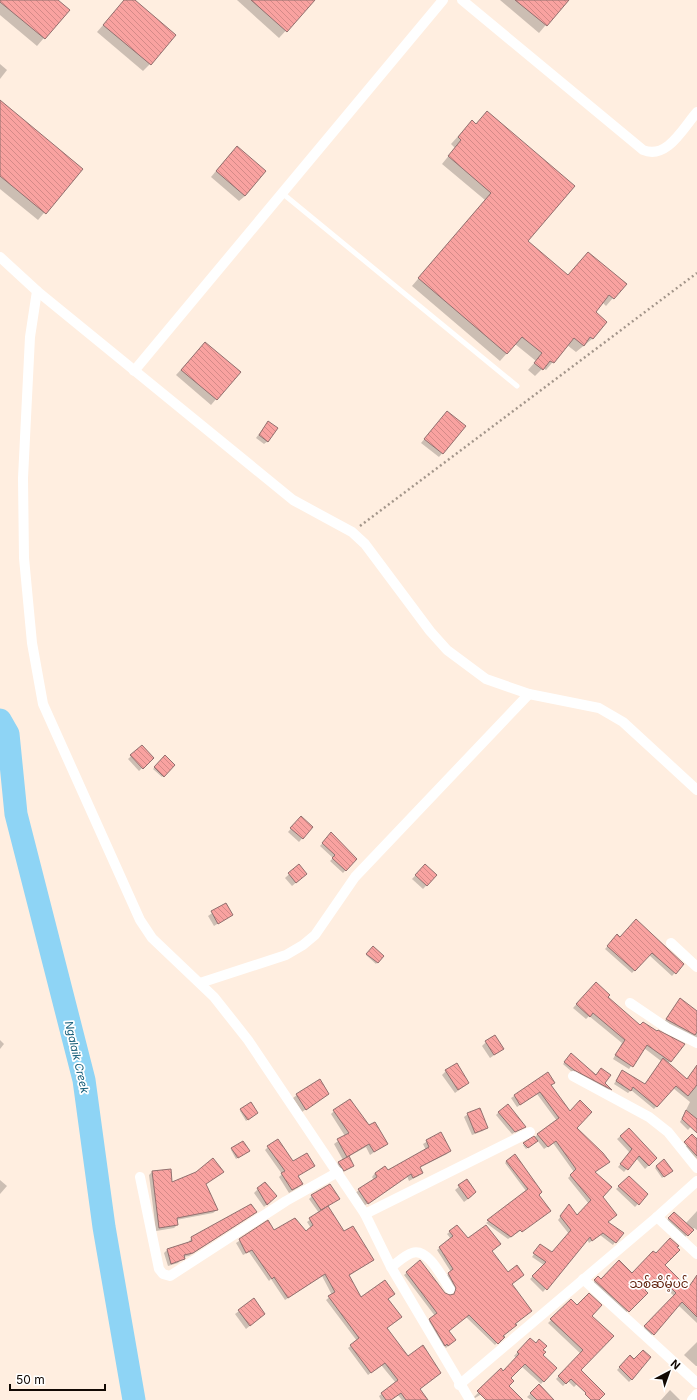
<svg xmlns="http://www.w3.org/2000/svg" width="697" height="1400" font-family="Inter,'Noto Sans Myanmar',sans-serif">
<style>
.shadow{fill:#0003}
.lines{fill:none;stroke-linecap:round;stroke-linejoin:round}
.river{stroke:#8ed4f5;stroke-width:23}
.building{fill:url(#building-back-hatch);stroke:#92706f}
.path{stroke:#a4968b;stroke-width:2.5;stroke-dasharray:2 3;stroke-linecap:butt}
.lane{stroke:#fff;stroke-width:5}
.street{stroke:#fff;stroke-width:10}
.labels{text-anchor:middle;stroke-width:3.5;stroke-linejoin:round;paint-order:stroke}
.water-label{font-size:11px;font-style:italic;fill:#125b77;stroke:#fff}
.quarter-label{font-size:12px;fill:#5b1a04;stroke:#fff}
</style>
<defs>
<pattern id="building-back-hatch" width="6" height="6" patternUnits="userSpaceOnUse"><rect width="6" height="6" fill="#f9a2a0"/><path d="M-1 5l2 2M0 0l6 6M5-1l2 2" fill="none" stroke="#d48a88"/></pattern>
</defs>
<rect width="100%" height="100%" fill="#ffeee0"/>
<g class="shadow">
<polygon points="0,0 56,0 68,10 37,46 0,15"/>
<polygon points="125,0 133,0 150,64 143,71 97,32"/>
<polygon points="237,0 314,0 279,38"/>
<polygon points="500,0 567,0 539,33"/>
<polygon points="0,64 7,70 0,79"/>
<polygon points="0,102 81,169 38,220 0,189"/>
<polygon points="472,121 527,241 567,276 588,253 625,284 606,306 602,302 594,312 606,323 592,339 576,352 567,345 546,370 543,368 535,376 528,370 536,361 515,344 500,361 412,286 485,200 442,164 455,148 451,144"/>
<polygon points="231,153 245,196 239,201 211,177"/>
<polygon points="205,343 239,372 211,405 176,375"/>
<polygon points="444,416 465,426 439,457 421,443"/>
<polygon points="265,426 268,441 264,444 256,438"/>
<polygon points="142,746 153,758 139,771 128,759"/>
<polygon points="165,757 174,765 162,777 153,769"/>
<polygon points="301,817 312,827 299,842 288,832"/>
<polygon points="331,833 356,859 343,873 330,861 333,858 320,846"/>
<polygon points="299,865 303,877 292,886 285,878"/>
<polygon points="425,865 436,875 423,889 412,879"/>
<polygon points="225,904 231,915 214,926 208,916"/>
<polygon points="617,936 682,965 672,976 649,955 632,973 605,949"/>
<polygon points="373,948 382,956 376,964 366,955"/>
<polygon points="596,983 607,997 640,1026 683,1044 668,1064 687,1080 697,1065 697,1119 688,1130 680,1122 690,1102 673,1088 654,1109 631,1090 628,1093 614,1084 622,1071 644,1085 661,1061 644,1048 629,1069 613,1059 622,1043 589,1016 586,1019 573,1008"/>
<polygon points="678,1002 697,1012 697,1039 664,1022"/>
<polygon points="0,1040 4,1044 0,1049"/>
<polygon points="486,1042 503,1049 490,1058 482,1046"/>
<polygon points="571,1055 604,1084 610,1090 609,1091 572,1072 563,1064"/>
<polygon points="446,1071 468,1083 455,1093 442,1075"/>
<polygon points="548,1074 553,1083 550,1086 575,1128 609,1162 594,1173 607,1222 615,1242 613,1245 600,1235 589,1243 587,1239 543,1292 530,1279 544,1265 532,1257 538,1248 552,1254 569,1234 558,1220 567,1208 577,1217 589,1204 568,1178 574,1172 553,1143 544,1149 537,1140 526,1149 523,1145 557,1121 537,1094 517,1107 511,1098"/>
<polygon points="328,1094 302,1112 293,1098 297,1095"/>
<polygon points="241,1109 257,1113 246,1121 240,1111"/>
<polygon points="334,1111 368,1127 386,1144 370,1155 366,1147 348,1157 353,1166 343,1172 337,1164 343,1160 334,1144 345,1136 331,1114"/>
<polygon points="499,1112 525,1126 512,1134 496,1115"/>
<polygon points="468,1114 487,1127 483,1131 472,1135 464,1117"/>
<polygon points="629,1129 656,1158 645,1169 636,1158 624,1172 618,1167 630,1153 617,1139"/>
<polygon points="441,1133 450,1150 447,1154 419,1168 422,1173 418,1176 409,1181 407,1176 364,1206 355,1193 374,1180 372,1177 375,1173 385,1167 388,1171 426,1150 423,1144"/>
<polygon points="697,1137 697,1159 685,1147"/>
<polygon points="268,1147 297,1176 302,1184 299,1187 289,1193 279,1177 282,1174 265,1150"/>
<polygon points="232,1149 247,1152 236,1159 231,1150"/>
<polygon points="507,1161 538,1195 547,1213 508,1239 486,1223 526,1191 505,1163"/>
<polygon points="657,1166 670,1172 662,1178 655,1168"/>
<polygon points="152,1172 172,1183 219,1174 205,1184 217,1210 213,1213 176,1220 177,1225 174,1228 156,1231 149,1175"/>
<polygon points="629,1178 647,1194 635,1207 616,1189"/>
<polygon points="0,1180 7,1186 0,1194"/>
<polygon points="467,1180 472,1196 464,1202 455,1190"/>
<polygon points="258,1189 272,1200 264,1207 254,1193"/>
<polygon points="312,1196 338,1199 327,1207 344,1232 373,1260 349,1276 361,1299 387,1299 398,1320 386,1329 408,1357 434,1378 419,1390 426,1400 402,1400 398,1395 391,1400 381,1400 379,1396 396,1383 381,1365 368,1375 348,1348 357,1341 326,1300 332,1295 322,1276 285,1300 271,1279 269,1281 249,1252 243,1255 236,1243 268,1222 274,1232 306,1232 311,1228 307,1222 319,1213 309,1199"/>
<polygon points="697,1211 697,1230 694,1228 684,1238 666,1221 674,1213 686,1223"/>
<polygon points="256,1212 189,1256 183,1257 178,1263 168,1266 164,1253 167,1250 189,1243 189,1241 192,1238"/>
<polygon points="457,1226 468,1239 491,1251 508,1273 523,1275 511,1285 514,1324 495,1345 466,1317 448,1331 452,1342 446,1348 444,1346 443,1347 428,1322 435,1316 404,1275 420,1262 444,1294 452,1296 455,1291 446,1276 451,1272 437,1250 451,1239 447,1234"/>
<polygon points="663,1265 688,1289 697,1276 697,1323 678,1305 650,1337 642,1330 674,1296 655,1278 625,1314 592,1284 598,1277 601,1280"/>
<polygon points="254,1300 264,1314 246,1329 235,1314"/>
<polygon points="571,1301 591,1316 577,1384 574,1387 568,1381 563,1386 556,1379 581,1354 548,1323"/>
<polygon points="530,1339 542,1350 542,1355 555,1368 541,1384 521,1366 512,1376 475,1398 474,1397 501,1370 503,1372 517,1358 514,1356"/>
<polygon points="697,1342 697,1366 696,1366 684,1355"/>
<polygon points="630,1356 632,1379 629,1382 617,1370"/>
<polygon points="539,1386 553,1400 531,1400 527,1397"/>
<polygon points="670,1390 680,1400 661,1400"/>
</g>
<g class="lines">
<polyline class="river" points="0,720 8,734 16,814 84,1080 104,1227 134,1400"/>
</g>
<g class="building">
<polygon points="0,0 58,0 70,10 45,39 0,2"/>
<polygon points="124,0 135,0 176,35 151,65 103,25"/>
<polygon points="251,0 315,0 287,32"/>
<polygon points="515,0 569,0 547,26"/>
<polygon points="0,100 83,169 46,214 0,176"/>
<polygon points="487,111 575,186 528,241 568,275 588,252 627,284 614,299 609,295 596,312 607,322 593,339 590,337 584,346 574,338 554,363 550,361 543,370 534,363 542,353 522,337 507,354 418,278 491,193 448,156 461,140 458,137 472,120 476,124"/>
<polygon points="237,146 266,171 245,196 216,171"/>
<polygon points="205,342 241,372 217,400 181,370"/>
<polygon points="447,411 466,426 443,454 424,439"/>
<polygon points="268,421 278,428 268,442 259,435"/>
<polygon points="142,745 154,758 143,769 130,755"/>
<polygon points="165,755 175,765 164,777 154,767"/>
<polygon points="301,816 313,827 303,839 290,828"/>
<polygon points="331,832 357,859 346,871 332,858 335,855 322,843"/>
<polygon points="299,864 307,874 296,883 288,873"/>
<polygon points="425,864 437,875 427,886 415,875"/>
<polygon points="226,903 233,915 218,924 211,911"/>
<polygon points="636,919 684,964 676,974 652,953 635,971 607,946 617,934 620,937"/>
<polygon points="373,946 384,956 378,963 366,954"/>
<polygon points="596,982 610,995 608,997 640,1025 643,1022 657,1031 658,1030 685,1044 671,1062 647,1045 633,1067 615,1055 625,1040 593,1013 590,1017 576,1004"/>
<polygon points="680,998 697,1011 697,1032 695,1035 666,1019"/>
<polygon points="495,1035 504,1049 494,1055 485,1041"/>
<polygon points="571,1053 596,1075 601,1068 611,1075 605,1083 612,1090 574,1070 564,1062"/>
<polygon points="663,1058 687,1079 697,1065 697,1085 688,1096 676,1086 657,1107 633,1087 631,1091 616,1081 622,1070 645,1084"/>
<polygon points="457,1063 469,1083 458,1090 445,1070"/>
<polygon points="548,1072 555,1083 551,1085 570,1111 580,1100 592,1112 577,1128 603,1153 610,1162 595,1172 612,1187 603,1197 617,1215 608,1222 624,1233 616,1243 603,1233 592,1241 590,1237 547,1290 532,1276 546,1262 533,1253 540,1244 552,1252 571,1230 560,1216 569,1204 577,1215 591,1200 570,1175 576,1169 556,1141 548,1147 537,1134 559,1118 540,1092 520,1105 514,1095"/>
<polygon points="320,1079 329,1094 306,1110 296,1094"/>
<polygon points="350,1099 369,1125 375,1122 388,1144 374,1152 369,1144 347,1157 337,1139 349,1133 333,1110"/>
<polygon points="251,1102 258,1113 248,1120 240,1109"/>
<polygon points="508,1104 526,1127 515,1132 498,1112"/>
<polygon points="480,1108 488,1128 475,1133 467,1113"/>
<polygon points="686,1110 697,1119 697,1133 682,1119"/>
<polygon points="629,1128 657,1158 649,1166 639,1156 628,1170 620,1164 632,1149 620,1136"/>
<polygon points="441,1132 451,1151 420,1167 423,1173 413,1178 411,1174 368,1204 358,1189 377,1177 375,1173 385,1166 388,1170 429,1147 426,1140"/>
<polygon points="692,1134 697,1139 697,1156 684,1142"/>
<polygon points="534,1136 538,1141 528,1148 523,1143"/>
<polygon points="278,1139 293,1161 307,1153 315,1166 298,1176 303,1184 292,1190 281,1173 285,1171 267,1146"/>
<polygon points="243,1141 250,1151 238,1158 231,1148"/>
<polygon points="515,1154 542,1192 539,1195 551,1211 522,1232 520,1230 511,1237 487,1220 528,1189 506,1161"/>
<polygon points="349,1156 354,1166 344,1171 338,1162"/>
<polygon points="213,1158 224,1172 206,1184 218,1210 177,1218 178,1225 159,1228 152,1171 171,1169 172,1182 196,1172"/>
<polygon points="664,1159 673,1171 664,1177 656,1166"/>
<polygon points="629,1176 648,1194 639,1205 618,1186"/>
<polygon points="467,1179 476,1192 468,1199 458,1185"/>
<polygon points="265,1182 277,1196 267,1205 257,1188"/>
<polygon points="330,1184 340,1199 321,1210 311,1195"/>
<polygon points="251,1204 257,1212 193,1253 184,1255 185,1259 182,1260 171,1264 167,1249 192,1241 191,1237"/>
<polygon points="328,1206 344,1231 353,1226 374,1260 349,1275 361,1297 385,1280 395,1294 388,1299 402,1317 387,1328 408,1356 423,1345 441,1373 420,1389 428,1400 406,1400 401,1393 391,1400 386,1400 381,1393 398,1380 385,1363 371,1373 350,1345 359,1338 328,1296 335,1292 325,1274 288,1298 274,1277 272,1279 252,1250 246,1253 239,1239 268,1220 274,1230 295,1218 306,1231 313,1225 309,1218"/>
<polygon points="674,1212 694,1230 688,1236 668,1218"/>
<polygon points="457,1225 468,1238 486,1225 501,1244 492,1251 508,1272 517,1265 524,1275 512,1284 532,1311 515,1324 517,1325 503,1336 505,1337 498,1344 469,1315 449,1331 456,1340 448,1346 447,1344 445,1346 429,1319 437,1313 406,1272 420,1260 445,1293 450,1295 454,1294 456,1288 448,1273 453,1269 439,1247 453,1236 449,1231"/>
<polygon points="670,1238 679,1246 677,1247 680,1250 665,1265 688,1288 697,1275 697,1317 682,1302 654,1335 644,1326 676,1293 659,1276 645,1290 648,1293 629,1312 594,1280 598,1276 601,1279 619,1260 632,1273 653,1251 656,1253"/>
<polygon points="589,1293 602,1305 592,1316 614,1336 581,1370 605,1394 599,1400 591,1400 585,1394 586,1393 571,1379 566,1384 558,1376 583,1350 550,1319 571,1299 577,1305"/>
<polygon points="254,1298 265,1314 250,1326 238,1310"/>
<polygon points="530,1338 536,1343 539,1339 547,1346 543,1350 546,1352 543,1355 557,1368 544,1382 525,1364 511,1378 514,1381 509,1386 523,1400 486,1400 477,1391 501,1368 503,1371 519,1354 517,1352"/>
<polygon points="643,1350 651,1357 632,1380 619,1367 630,1355 634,1359"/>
<polygon points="539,1384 554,1400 537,1400 530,1393"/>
</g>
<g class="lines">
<polyline class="path" points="360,526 697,273"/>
<polyline class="lane" points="282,193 517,386"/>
<g class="street">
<path d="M462,0L643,150C667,160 683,128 697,112"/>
<polyline points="0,257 37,291 30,337 23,478 24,558 32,643 43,704 140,920 152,938 214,997 248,1040 365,1214 391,1267 470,1400"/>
<polyline points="37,291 293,500 352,532 365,544 430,631 447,650 486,679 529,694 599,708 623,722 697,790"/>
<polyline points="134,371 443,0"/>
<polyline points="671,943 697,967"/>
<polyline points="200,983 286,955 303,945 315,935 355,877 529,694"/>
<polyline points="630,1003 667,1028 697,1043"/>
<polyline points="573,1076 649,1117 668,1132 697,1168"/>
<polyline points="140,1177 159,1269 163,1274 170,1276 286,1201 338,1172"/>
<polyline points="365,1214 530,1132"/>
<polyline points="657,1217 697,1254"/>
<path d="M391,1267C397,1263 405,1255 412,1253C428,1247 443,1279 450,1289"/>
<polyline points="583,1279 697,1383"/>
<polyline points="459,1385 657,1217 697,1181"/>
<polyline points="692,1400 697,1394"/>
</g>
</g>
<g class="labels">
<g class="water-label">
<text transform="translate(77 1057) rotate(77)" y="4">Ngalaik Creek</text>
</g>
<g class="quarter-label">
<text x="659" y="1288">သစ်ဆိမ့်ပင်</text>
</g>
</g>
<g transform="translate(669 1372) rotate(41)" stroke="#ffffff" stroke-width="3" paint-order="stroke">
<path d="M0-3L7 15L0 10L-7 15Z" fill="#120903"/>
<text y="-6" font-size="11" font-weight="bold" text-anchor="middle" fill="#120903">N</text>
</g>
<path d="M10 1384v6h95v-6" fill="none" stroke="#120903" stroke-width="2"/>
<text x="16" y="1384" font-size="12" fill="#120903" stroke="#ffffff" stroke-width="3" paint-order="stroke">50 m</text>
</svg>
